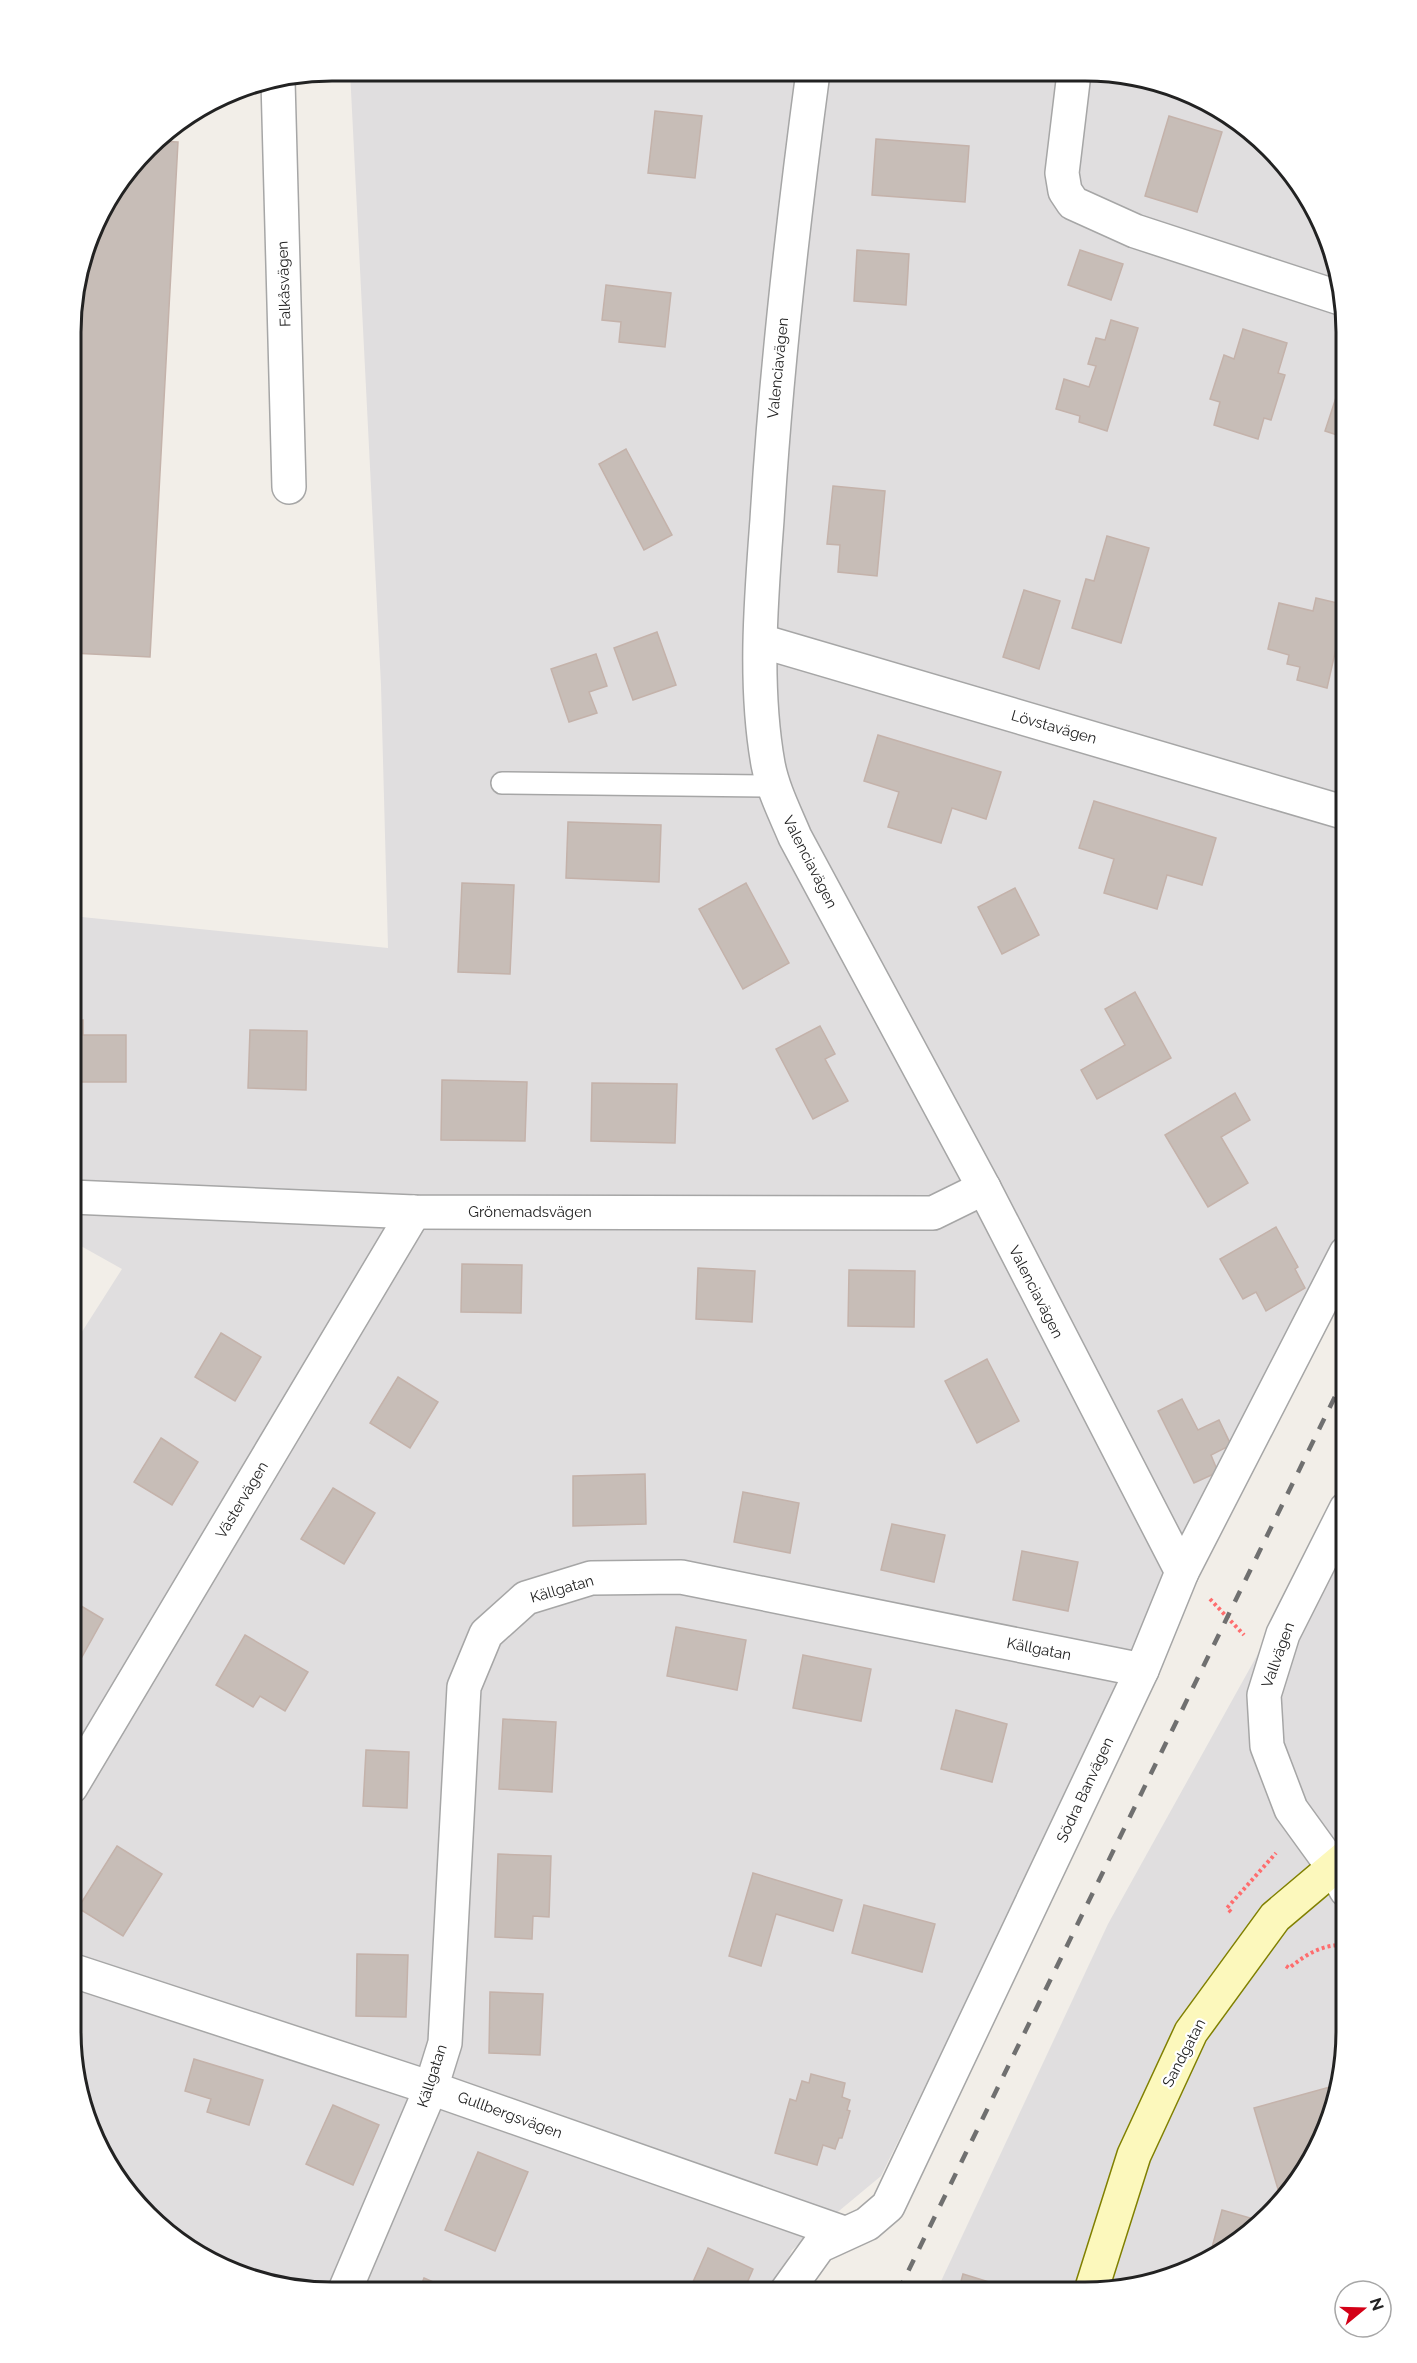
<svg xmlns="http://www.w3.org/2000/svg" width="1417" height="2363" font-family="Raleway,sans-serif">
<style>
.residential{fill:#e0dedf}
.building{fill:#c7bdb7;stroke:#c4b2aa;stroke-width:1.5}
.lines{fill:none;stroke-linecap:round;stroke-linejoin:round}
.lane-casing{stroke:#a6a6a6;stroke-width:24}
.street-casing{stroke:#a6a6a6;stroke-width:36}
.secondary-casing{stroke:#808001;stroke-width:36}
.path{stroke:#fe6d6e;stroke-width:4;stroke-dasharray:3 3;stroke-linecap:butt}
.lane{stroke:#fff;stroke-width:21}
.street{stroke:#fff;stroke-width:33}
.secondary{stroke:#fcf8bc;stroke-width:33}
.rail{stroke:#707070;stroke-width:4.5;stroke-dasharray:12 12;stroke-linecap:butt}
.labels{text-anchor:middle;stroke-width:4.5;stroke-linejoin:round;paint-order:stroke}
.street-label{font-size:15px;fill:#222;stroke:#fff}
.rim{fill:none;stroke:#222;stroke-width:3}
</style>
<rect width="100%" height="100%" fill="#f2eee8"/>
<g class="residential">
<polygon points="350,71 1119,73 1185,91 1244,125 1293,173 1327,232 1346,332 1346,1236 1232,1458 881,2176 792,2250 773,2292 298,2290 232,2272 173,2238 124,2190 90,2131 71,2031 71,1349 122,1269 72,1241 72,916 388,948 381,685"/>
<polygon points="1346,1495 1346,2048 1327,2131 1293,2190 1244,2238 1185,2273 1085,2292 936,2292 1108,1924"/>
</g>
<g class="building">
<polygon points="655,111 702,116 695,178 648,173"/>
<polygon points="1169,116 1222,132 1197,212 1145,196"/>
<polygon points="876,139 969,146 965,202 872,195"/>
<polygon points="155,141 178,142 150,657 72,653 73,298 98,216"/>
<polygon points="857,250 909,254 906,305 854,301"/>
<polygon points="1080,250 1123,264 1111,300 1068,285"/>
<polygon points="606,285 671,293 665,347 619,342 621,322 602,320"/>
<polygon points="1111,320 1138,328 1107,431 1079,422 1080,416 1056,409 1064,379 1089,387 1096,366 1088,364 1096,338 1105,340"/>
<polygon points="1243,329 1287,343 1278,373 1285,375 1271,420 1264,418 1258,439 1214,425 1220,402 1210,399 1224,355 1234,359"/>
<polygon points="1346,367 1346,438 1325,431"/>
<polygon points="626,449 672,535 644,550 599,464"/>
<polygon points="833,486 885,491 877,576 838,572 840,545 827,544"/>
<polygon points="1107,536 1149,548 1121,643 1072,628 1086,579 1094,581"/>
<polygon points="1024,590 1060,601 1039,669 1003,657"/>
<polygon points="1316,598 1346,605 1327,688 1297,680 1300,667 1287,664 1289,655 1268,649 1279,603 1313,611"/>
<polygon points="657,632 676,685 633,700 614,648"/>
<polygon points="596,654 607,686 589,692 597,713 569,722 551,669"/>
<polygon points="878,735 1001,772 986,819 952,808 941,843 888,827 899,792 864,781"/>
<polygon points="1094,801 1216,838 1202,885 1167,875 1157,909 1104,893 1114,859 1079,848"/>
<polygon points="568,822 661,825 659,882 566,878"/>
<polygon points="462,883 514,885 510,974 458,972"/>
<polygon points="746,883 789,963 743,989 699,909"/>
<polygon points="1015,888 1039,935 1002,954 978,907"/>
<polygon points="1135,992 1171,1058 1097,1099 1081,1070 1125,1045 1105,1009"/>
<polygon points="72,1020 83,1020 83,1035 126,1035 126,1082 81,1082 80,1065 72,1064"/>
<polygon points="820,1026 835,1054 825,1059 848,1101 813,1119 776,1049"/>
<polygon points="250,1030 307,1031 306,1090 248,1088"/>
<polygon points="442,1080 527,1082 525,1141 441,1140"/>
<polygon points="592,1083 677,1084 675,1143 591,1141"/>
<polygon points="1235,1093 1250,1120 1221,1137 1248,1183 1208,1207 1165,1135"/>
<polygon points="1276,1227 1298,1267 1295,1269 1305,1288 1266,1311 1256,1292 1243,1299 1220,1259"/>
<polygon points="462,1264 522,1265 521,1313 461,1312"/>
<polygon points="698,1268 755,1271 752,1322 696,1319"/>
<polygon points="849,1270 915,1271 914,1327 848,1326"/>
<polygon points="221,1333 261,1357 235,1401 195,1377"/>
<polygon points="987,1359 1019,1421 977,1443 945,1381"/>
<polygon points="398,1377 438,1402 410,1448 370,1423"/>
<polygon points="1182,1399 1198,1430 1219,1420 1231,1445 1211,1455 1218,1472 1194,1483 1158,1411"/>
<polygon points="161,1438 198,1462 172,1505 134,1482"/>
<polygon points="645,1474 646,1524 573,1526 573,1476"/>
<polygon points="333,1488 375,1513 344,1564 301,1539"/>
<polygon points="743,1492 799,1503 790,1553 734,1542"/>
<polygon points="892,1524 945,1535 934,1582 881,1570"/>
<polygon points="1022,1551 1078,1562 1068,1611 1013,1600"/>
<polygon points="71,1600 103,1619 78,1664 71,1660"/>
<polygon points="676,1627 746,1640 737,1690 667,1676"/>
<polygon points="245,1635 308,1672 285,1711 260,1696 253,1707 216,1685"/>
<polygon points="803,1655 871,1669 861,1721 793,1708"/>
<polygon points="956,1710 1007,1724 992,1782 941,1769"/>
<polygon points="503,1719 556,1722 552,1792 499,1789"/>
<polygon points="366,1750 409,1752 407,1808 363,1806"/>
<polygon points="117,1846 162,1874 123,1936 78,1908"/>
<polygon points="498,1854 551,1856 549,1917 533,1916 532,1939 495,1937"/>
<polygon points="753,1873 842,1900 833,1931 776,1914 761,1966 729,1956"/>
<polygon points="864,1905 935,1924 922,1972 852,1953"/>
<polygon points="357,1954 408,1955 406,2017 356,2016"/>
<polygon points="490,1992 543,1994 540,2055 489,2053"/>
<polygon points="194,2059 263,2080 249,2125 207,2112 211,2099 185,2091"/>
<polygon points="811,2074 845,2083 842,2097 850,2100 847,2110 850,2111 842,2138 839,2138 835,2149 823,2145 817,2165 775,2153 790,2099 796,2101 802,2081 809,2083"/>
<polygon points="1337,2085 1327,2131 1296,2184 1278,2189 1254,2108"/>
<polygon points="333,2105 379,2125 353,2185 306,2164"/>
<polygon points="478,2152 528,2172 495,2251 445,2230"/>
<polygon points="1222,2210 1261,2221 1244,2238 1209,2259"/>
<polygon points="708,2248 753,2269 743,2292 689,2291"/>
<polygon points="963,2274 1015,2290 1015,2292 958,2292"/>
<polygon points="424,2278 454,2291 419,2291"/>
</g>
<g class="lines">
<g class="lane-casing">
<polyline id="lane" points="502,783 773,786"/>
</g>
<g class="street-casing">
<g id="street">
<path d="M813,72C793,221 776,370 767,520C761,600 754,685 768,764C773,790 785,813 795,837L984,1188L1182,1572"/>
<polyline points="1074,73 1062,173 1065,191 1073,203 1135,231 1340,298"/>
<polyline points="278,81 289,487"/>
<polyline points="761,641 1346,813"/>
<polyline points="72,1197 414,1212 933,1213 984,1188"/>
<polyline points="71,1787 414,1212"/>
<polyline points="1346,1890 1333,1867 1291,1809 1267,1746 1264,1695 1283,1634 1346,1509"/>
<polyline points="71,1970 431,2088 844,2233"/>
<polyline points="345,2290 431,2088 445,2043 464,1687 486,1634 526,1598 591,1578 681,1577 1142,1670"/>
<polyline points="786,2292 819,2246 867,2224 888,2206 1142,1670 1182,1572 1346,1253"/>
</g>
</g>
<g class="secondary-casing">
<polyline id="secondary" points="1091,2291 1134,2155 1191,2032 1275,1917 1346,1857"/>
</g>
<g class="path">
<polyline points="1210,1599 1244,1635"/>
<polyline points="1231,1912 1227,1908 1276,1853"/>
<path d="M1286,1966L1289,1968C1307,1954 1322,1944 1346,1945"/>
</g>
<use href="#lane" class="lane"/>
<use href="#street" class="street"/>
<use href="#secondary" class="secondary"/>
<polyline class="rail" points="898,2292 1346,1374"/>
</g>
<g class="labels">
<g class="street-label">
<text transform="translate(284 284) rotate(-92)" y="5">Falkåsvägen</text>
<text transform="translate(778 368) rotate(-84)" y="5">Valenciavägen</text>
<text transform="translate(1054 727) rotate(16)" y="5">Lövstavägen</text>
<text transform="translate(810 862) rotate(63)" y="5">Valenciavägen</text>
<text x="530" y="1217">Grönemadsvägen</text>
<text transform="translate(1036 1292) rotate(63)" y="5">Valenciavägen</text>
<text transform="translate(242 1500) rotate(-59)" y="5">Västervägen</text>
<text transform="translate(562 1589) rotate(-16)" y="5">Källgatan</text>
<text transform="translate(1039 1649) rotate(11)" y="5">Källgatan</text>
<text transform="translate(1278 1655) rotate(-70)" y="5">Vallvägen</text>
<text transform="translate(1085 1790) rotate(-65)" y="5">Södra Banvägen</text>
<text transform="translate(1184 2053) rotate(-62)" y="5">Sandgatan</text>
<text transform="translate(432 2076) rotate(-72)" y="5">Källgatan</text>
<text transform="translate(510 2115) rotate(20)" y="5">Gullbergsvägen</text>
</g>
</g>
<path d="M0 0H1417V2363H0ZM332 81H1085A251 251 0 0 1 1336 332V2031A251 251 0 0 1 1085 2282H332A251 251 0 0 1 81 2031V332A251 251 0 0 1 332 81Z" fill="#fff" fill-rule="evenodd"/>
<path class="rim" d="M332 81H1085A251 251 0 0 1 1336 332V2031A251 251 0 0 1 1085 2282H332A251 251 0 0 1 81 2031V332A251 251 0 0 1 332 81Z"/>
<g transform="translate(1363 2309) rotate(71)"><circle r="28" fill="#ffffff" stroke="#a7a7a7" stroke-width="1.5"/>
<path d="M0-4.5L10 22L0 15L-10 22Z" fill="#d30017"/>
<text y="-9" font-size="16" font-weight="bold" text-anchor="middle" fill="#222222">N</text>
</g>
</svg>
